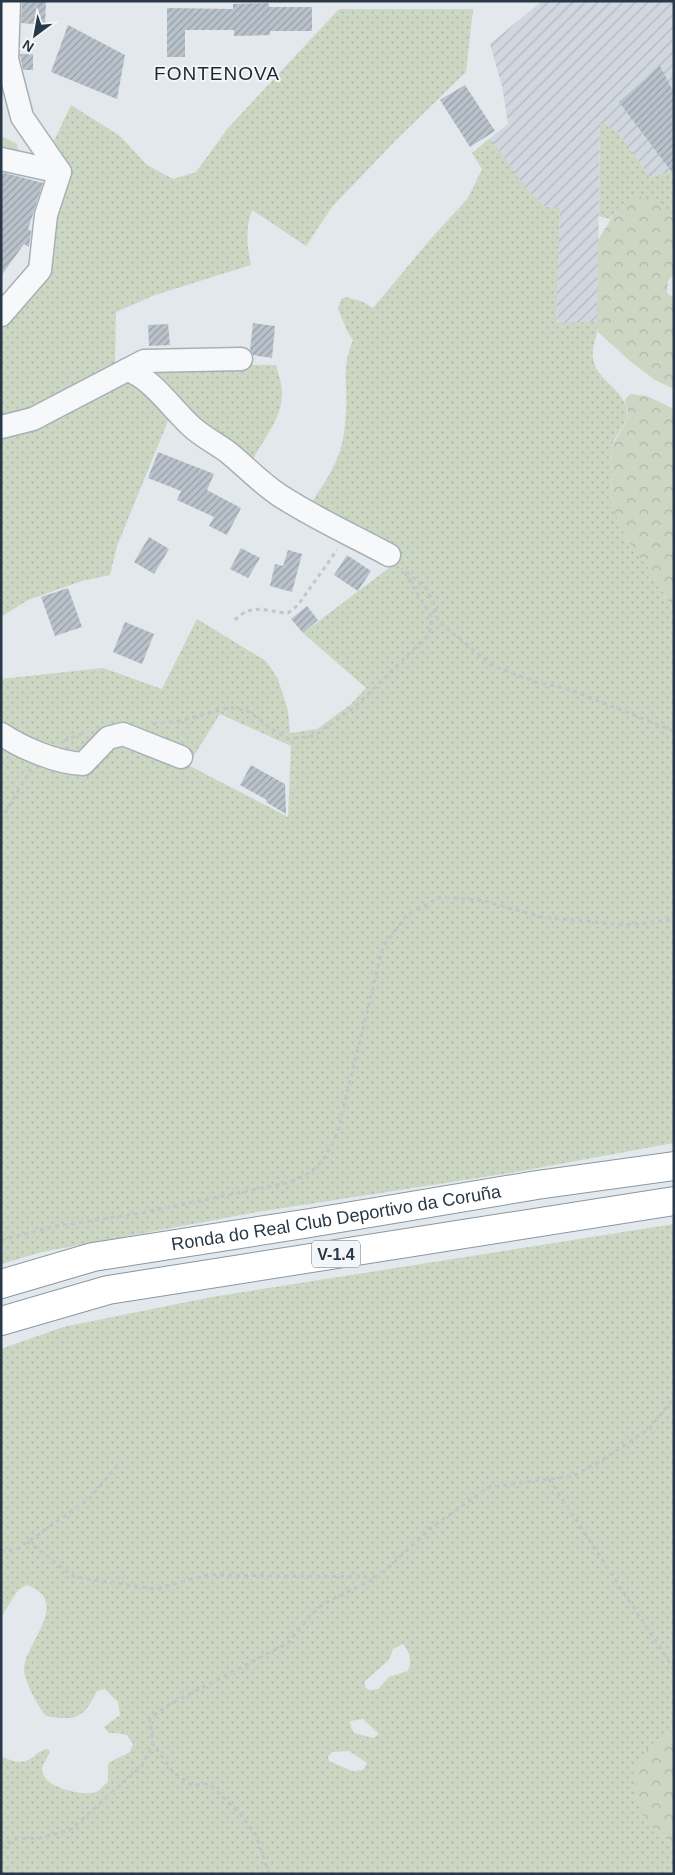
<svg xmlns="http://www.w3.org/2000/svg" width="675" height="1875" font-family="Helvetica,sans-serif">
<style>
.industrial{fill:url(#industrial-furrows)}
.grass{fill:url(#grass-dots);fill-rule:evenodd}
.forest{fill:url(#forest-crowns)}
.park{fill:url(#park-tufts)}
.building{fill:url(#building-hatch)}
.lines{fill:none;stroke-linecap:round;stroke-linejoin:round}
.minor-casing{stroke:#a7b0b7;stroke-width:25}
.highway-casing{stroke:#8898a4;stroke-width:30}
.path{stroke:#c1c6cb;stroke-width:3;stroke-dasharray:4 4;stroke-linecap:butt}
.minor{stroke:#f6f8fa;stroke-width:22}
.highway{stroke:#fff;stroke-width:28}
.labels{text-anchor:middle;stroke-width:4;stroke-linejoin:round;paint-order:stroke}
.shield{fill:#f2f6f9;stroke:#65717c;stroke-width:1}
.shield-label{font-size:16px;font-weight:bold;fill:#293846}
.street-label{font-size:18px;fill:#293846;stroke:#f2f6f9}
.neighbourhood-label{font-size:19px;letter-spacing:1px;fill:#1b2936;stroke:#f2f6f9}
</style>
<defs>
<pattern id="industrial-furrows" width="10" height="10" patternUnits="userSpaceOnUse" patternTransform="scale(1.25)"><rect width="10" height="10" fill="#d0d7de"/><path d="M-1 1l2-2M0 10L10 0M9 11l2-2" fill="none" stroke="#b3b9c0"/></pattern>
<pattern id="grass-dots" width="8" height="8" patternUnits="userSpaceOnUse" patternTransform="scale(1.25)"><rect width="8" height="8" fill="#cbd6c3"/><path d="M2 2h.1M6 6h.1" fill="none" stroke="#aeb8a9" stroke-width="1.8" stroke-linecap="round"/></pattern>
<pattern id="forest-crowns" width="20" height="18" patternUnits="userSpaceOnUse" patternTransform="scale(1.25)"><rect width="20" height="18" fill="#cbd6c3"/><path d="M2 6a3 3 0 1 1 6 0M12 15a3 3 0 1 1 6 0" fill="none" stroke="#aeb8a9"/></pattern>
<pattern id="park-tufts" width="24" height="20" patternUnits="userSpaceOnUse" patternTransform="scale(1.25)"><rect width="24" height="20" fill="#cbd6c3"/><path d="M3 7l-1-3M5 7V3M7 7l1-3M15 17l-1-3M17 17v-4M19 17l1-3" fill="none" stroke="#aeb8a9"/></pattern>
<pattern id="building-hatch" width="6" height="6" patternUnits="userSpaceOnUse" patternTransform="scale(1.25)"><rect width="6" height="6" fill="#b9c2ca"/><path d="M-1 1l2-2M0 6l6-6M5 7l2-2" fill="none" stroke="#969fa6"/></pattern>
</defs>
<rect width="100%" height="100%" fill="#e2e8ec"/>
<polygon class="industrial" points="542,1 674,1 674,171 650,177 618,132 600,122 597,322 556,324 560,209 546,207 526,190 490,138 508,124 502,86 490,44"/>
<g class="grass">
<path d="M339,9H473L466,72L395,141L332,207L306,246L252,210C245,229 247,246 251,265L155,295L116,312L115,364L276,365C278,374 282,383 282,392C283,419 262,440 251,463L310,505C321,488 334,470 340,451C344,440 345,424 346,413C348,383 341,370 353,340L347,331L338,309L341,299L346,297L363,302L373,308L428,242L468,198L482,169L472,153L490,138L527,190L546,207L560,208L556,323L597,322C600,338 589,345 594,363C600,382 627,392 627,413C627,427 614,435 612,447C611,454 612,463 612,471C612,481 611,491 610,501L674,611V1143L516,1172L257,1212L42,1252L1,1264V679L103,668L162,689L197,619L266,661L278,679L288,711L290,733L317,729L350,705L366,688L303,633L393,565L198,439L168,421L117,546L110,575L82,581L28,600L1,617V328L41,277L64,190L66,159L54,141L71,105L120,136L147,165L173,179L196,172L228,128ZM220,714L291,746L288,817L188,765Z"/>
<polygon points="600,121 618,132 650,177 674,171 674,216 670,214 616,211 610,219 599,216"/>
<path d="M674,1224V1732L651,1745L647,1823L674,1846V1874H1V1756C9,1760 21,1765 30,1759C37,1755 39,1750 48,1749L50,1752C48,1757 42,1764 42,1770C43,1787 79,1795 92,1793C99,1792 104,1786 108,1781V1765L110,1762L130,1752L133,1744L127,1735L117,1733H109L104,1727L120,1715L118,1702L105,1689L97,1691C83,1719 77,1721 46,1716C38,1707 23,1679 24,1668C26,1642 72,1601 27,1585L18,1590L1,1617V1349L63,1327L212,1297ZM403,1644C410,1652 412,1661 408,1671L389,1677L378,1689L369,1690L365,1687V1681L389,1660L393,1649ZM363,1719L379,1734L373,1738L354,1733L351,1727L350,1721ZM349,1751L367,1763L363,1770L352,1771L329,1761L328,1757L332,1752Z"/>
</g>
<g class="forest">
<polygon points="639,196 655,202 674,216 674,274 668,281 667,293 674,298 674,389 655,380 630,361 598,332 597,322 598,240 616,211 626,201"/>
<polygon points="630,394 647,396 674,409 674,611 653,575 625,536 610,501 612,483 612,446 626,422 628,412 625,400"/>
<polygon points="674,1732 674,1846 647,1823 635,1799 635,1763 651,1745"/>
</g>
<polygon class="park" points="1,136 17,144 19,156 1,153"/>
<g class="building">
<polygon points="22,1 46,1 45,25 21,23"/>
<polygon points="269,3 269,7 312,7 312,31 270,31 270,35 234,36 234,30 185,30 185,57 167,57 167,8 233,9 233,4"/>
<polygon points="68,25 125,55 117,99 51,72"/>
<polygon points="20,54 33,54 33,70 23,70"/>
<polygon points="660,66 674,93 674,175 619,102"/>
<polygon points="465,85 495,131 470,147 440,100"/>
<polygon points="1,172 43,183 28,229 31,231 29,247 24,244 1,276"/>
<polygon points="253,323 275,326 272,358 253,355 250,350"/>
<polygon points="168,324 170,345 149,346 148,325"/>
<polygon points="158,452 214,474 207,490 241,508 227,535 209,526 214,517 177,500 181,491 148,478"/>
<polygon points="149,537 169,549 154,574 134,562"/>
<polygon points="241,548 260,558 248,578 230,569"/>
<polygon points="288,550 302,554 292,592 270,586 275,564 283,566"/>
<polygon points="347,555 371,571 358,591 334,575"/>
<polygon points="68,588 82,627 55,636 41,597"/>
<polygon points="307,606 318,620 303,633 291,619"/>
<polygon points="125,622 154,634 142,664 113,652"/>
<polygon points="251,765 285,784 286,814 266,802 267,800 240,785"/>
</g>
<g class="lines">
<g class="minor-casing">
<g id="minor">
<polyline points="1,159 60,172"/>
<polyline points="1,315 40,270 46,215 60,172 22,117 7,59 9,1"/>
<path d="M127,370C151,377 173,410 192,427C203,437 217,444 229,453C246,467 261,483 279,495C314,518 352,535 389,555"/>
<polyline points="1,427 33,419 144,361 241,359"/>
<path d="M1,734C22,748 57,763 83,764L108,738L123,734L181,757"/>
</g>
</g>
<g class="highway-casing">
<g id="highway">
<path id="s1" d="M1,1284L93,1257L310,1223L537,1185L674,1166"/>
<polyline points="1,1321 108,1290 674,1201"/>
</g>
</g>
<g class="path">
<polyline points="406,572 425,587 433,601 438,621 493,666 536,682 568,689 674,731"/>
<path d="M235,620C252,602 267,612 288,613L298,605L337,550"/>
<polyline points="153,724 180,721 230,707 250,712 270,728 288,739 314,736 356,706 414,649 426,637 431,628 431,616 402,568"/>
<polyline points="64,741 86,732"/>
<polyline points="1,820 31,769"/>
<path d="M1,1240L57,1226L141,1213L291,1182C320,1169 323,1162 337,1134L383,947L406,916L440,897L481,900L541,917L625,925L674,920"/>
<polyline points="549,1479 674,1669"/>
<polyline points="27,1541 74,1577 155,1589 208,1575 377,1577"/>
<polyline points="1,1551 16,1550 89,1499 118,1465"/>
<polyline points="1,1848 14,1839 40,1838 70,1830 142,1766 153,1744"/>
<polyline points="269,1874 256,1835 241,1815 210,1784 191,1785 173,1772 153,1744 150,1719 165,1707 288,1643 308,1618 323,1604 378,1577 432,1527 489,1487 573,1476 601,1461 649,1429 674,1398"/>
</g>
<use href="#minor" class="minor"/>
<use href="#highway" class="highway"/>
</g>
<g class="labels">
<rect class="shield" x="312" y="1240.5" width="48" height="27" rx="4"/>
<g class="shield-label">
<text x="336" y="1260">V-1.4</text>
</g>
<g class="street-label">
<text dy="6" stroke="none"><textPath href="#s1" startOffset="342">Ronda do Real Club Deportivo da Coruña</textPath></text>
</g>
<g class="neighbourhood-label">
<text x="217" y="80">FONTENOVA</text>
</g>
</g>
<rect width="675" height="1875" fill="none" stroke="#293846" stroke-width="5"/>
<g transform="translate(35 35) rotate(212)" stroke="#f2f6f9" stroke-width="4" paint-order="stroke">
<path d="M0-4L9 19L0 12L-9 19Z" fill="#293846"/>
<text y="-8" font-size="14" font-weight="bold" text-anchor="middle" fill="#293846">N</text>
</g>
</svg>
